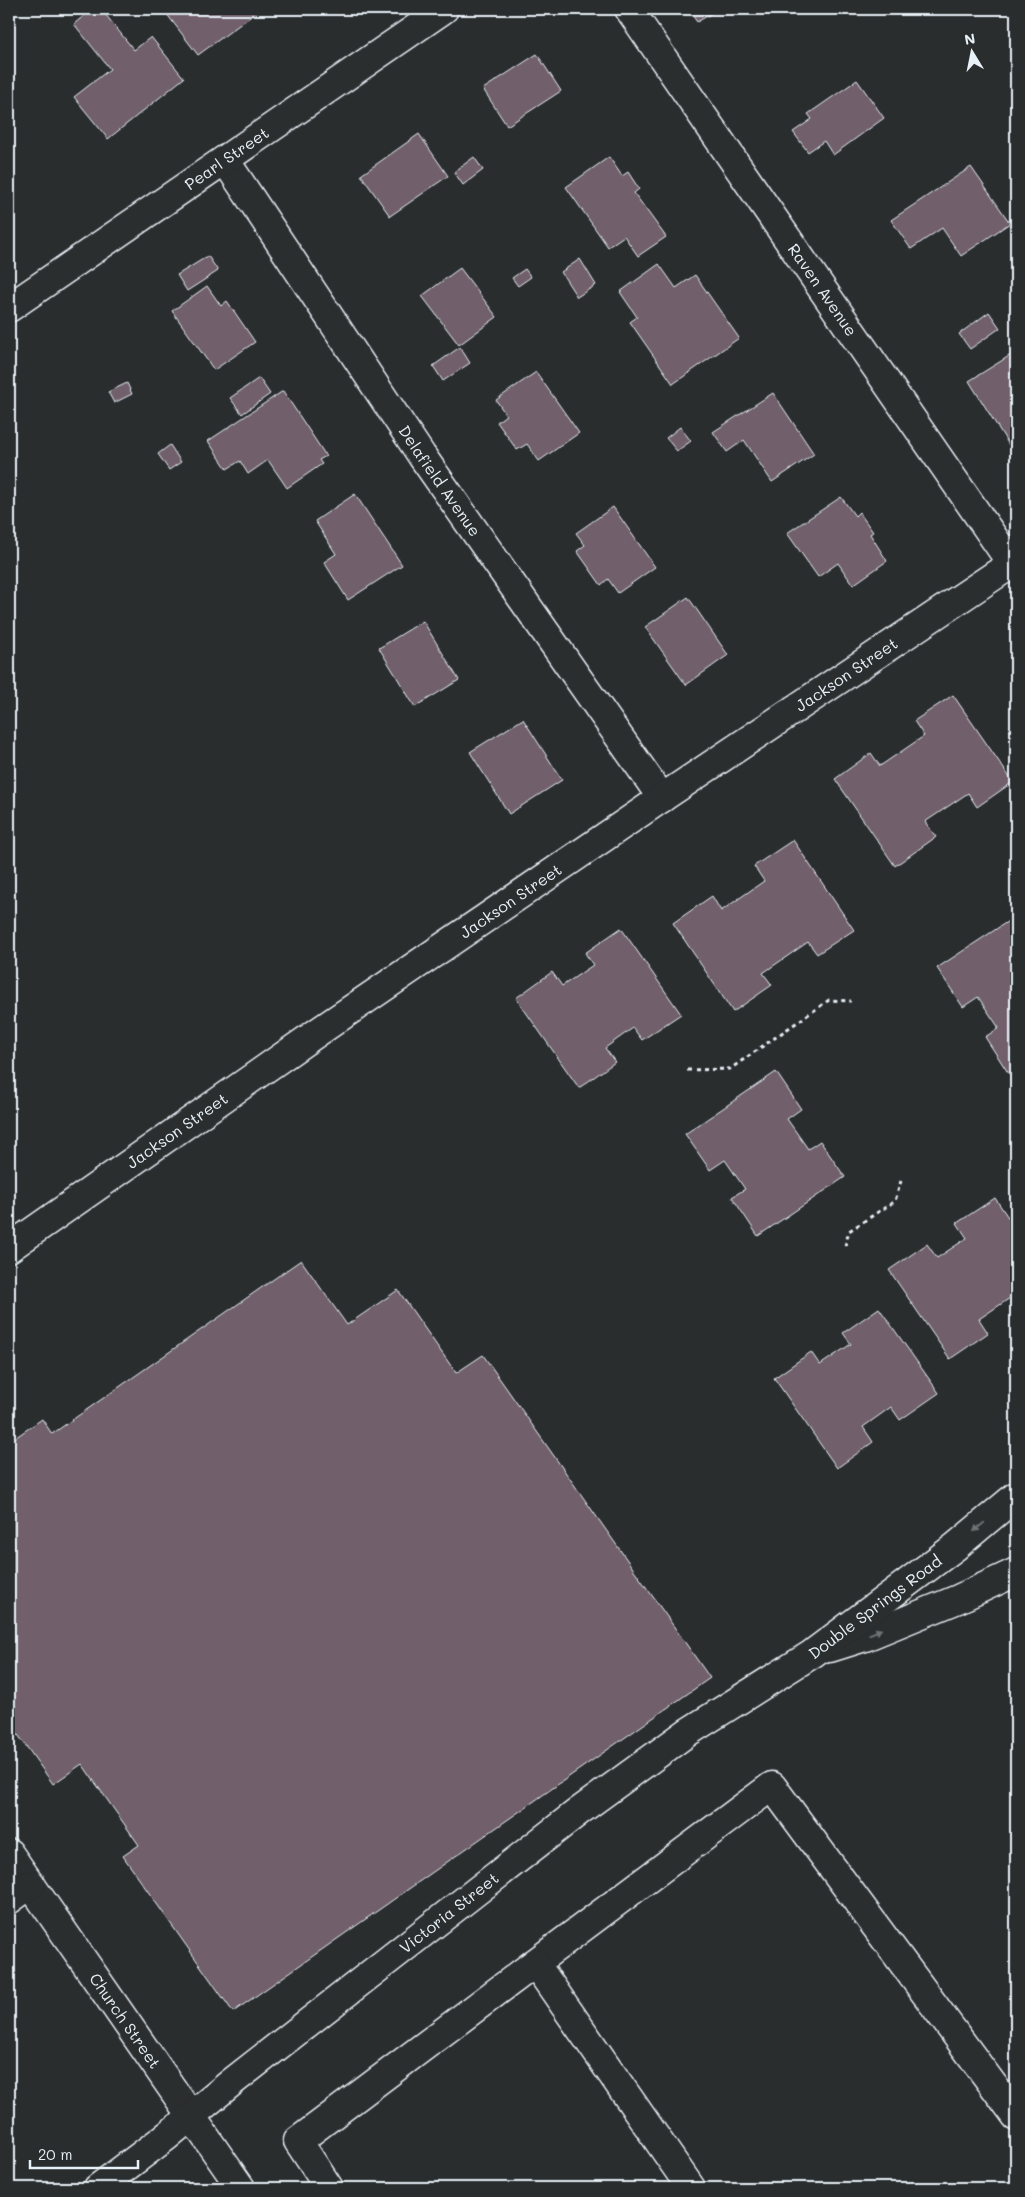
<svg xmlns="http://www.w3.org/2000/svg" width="1025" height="2197" font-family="Mali,sans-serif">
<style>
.building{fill:#71616c;stroke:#e8f1f8}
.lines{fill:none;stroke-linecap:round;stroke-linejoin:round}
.minor-casing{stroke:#e8f1f8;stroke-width:31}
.path{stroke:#e8f1f8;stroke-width:3;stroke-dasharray:4 4;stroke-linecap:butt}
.minor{stroke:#2a2d2e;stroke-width:28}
.oneway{fill:#6c7275}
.labels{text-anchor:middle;stroke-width:5;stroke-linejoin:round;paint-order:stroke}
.street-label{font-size:16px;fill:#e8f1f8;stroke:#2a2d2e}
</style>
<rect width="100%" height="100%" fill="#2a2d2e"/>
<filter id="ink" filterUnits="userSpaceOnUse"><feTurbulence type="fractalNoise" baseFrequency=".02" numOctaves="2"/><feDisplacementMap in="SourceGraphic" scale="10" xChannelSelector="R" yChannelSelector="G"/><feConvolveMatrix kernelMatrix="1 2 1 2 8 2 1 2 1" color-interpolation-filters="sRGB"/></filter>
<g filter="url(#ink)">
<g class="building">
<polygon points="92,9 101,9 134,50 151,37 184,78 108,139 74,97 110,69 74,24"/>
<polygon points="163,9 261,9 198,55"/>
<polygon points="688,9 719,9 697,22"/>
<polygon points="537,54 561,91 507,126 483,89"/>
<polygon points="857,80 884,118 833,155 824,141 808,152 793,132 812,119 808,114"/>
<polygon points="419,134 448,176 390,216 361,175"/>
<polygon points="474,157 483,170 463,185 454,172"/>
<polygon points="609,157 622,176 628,172 639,189 634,193 666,237 638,256 624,236 608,247 566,187"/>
<polygon points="971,167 1010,223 961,256 942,228 911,249 891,220"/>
<polygon points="208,256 218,271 187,291 177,275"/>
<polygon points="580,259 596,285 577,297 561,272"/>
<polygon points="659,264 676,288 695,275 739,338 673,384 630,322 637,317 620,292"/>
<polygon points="460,268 497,317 459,345 422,296"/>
<polygon points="525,269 531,277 518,286 512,278"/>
<polygon points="207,286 221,306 227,301 255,342 214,370 172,311"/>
<polygon points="989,312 1000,328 970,349 959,334"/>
<polygon points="460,347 470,363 443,381 433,366"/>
<polygon points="1014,353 1016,357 1016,441 1009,445 969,381"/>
<polygon points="536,372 579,433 539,461 527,444 517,450 497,422 506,415 496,400"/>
<polygon points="259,378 270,394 242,414 230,398"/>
<polygon points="127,383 132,394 114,403 108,392"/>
<polygon points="283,391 326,456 319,460 322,464 287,488 268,460 248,474 240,461 227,469 208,441"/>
<polygon points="773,393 814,454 772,482 744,440 727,452 713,432"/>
<polygon points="680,427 691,441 677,451 666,438"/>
<polygon points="170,445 181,462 169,470 158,454"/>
<polygon points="355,494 402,565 348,600 324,562 336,554 315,521"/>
<polygon points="841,497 855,516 859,512 873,532 870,534 887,561 853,585 838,563 818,577 787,533"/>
<polygon points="613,507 655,567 618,593 608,579 601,585 577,551 585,545 576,533"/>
<polygon points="688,597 728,655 686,685 645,627"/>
<polygon points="423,621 459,680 415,707 379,648"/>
<polygon points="953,695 1013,782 977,807 968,793 925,822 936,837 895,866 835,779 871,753 880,766 924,736 914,721"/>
<polygon points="523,719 562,780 509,814 470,752"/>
<polygon points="793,840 854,930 817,954 808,942 763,973 772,985 733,1012 673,923 712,896 721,911 764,881 754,866"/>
<polygon points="1016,916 1016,1069 1009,1074 985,1037 999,1028 978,997 963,1007 937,968"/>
<polygon points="621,928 681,1014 642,1040 633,1028 605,1048 615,1062 579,1088 516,998 552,972 562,986 593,965 585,953"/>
<polygon points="776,1072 801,1109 787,1119 808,1149 820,1141 845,1177 758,1236 732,1197 745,1189 725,1160 710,1170 685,1134"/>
<polygon points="995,1198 1016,1229 1016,1307 1010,1298 979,1319 988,1333 950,1359 889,1270 927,1244 937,1258 967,1238 957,1223"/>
<polygon points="301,1260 347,1325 398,1290 456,1373 483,1355 710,1678 233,2012 123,1856 139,1845 82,1764 53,1784 9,1722 9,1442 42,1419 52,1434"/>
<polygon points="879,1308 939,1393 900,1420 891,1407 863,1427 873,1442 837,1468 774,1378 811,1352 820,1365 851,1344 843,1333"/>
</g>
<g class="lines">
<g class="minor-casing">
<g id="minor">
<path id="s1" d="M629,9L1016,570"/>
<path id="s2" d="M225,160L422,456L662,798"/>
<path id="s3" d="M9,308L444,9"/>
<path id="s4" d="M9,1248L318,1032L662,798L1016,561"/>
<polyline points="830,1648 865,1637 958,1599 1016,1572"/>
<path id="s5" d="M9,1853L241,2188"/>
<polyline points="9,1900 31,1884"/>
<polyline points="535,1963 772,1786 1016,2116"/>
<path id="s6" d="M98,2188L167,2136L232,2082L578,1812L688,1732L812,1654L955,1547L1016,1496"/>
<polyline points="329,2188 298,2141 535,1963 691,2188"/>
</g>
</g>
<g class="path">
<polyline points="687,1070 730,1069 829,1000 851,1001"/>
<polyline points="845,1246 849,1231 895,1201 901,1181"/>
</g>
<use href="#minor" class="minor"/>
</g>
<defs><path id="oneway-solid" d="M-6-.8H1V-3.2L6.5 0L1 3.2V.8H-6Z" transform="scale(1.25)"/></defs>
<g class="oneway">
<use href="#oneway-solid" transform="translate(979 1527) rotate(140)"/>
<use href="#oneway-solid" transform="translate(875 1632) rotate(-23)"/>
</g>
</g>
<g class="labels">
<g class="street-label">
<text dy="6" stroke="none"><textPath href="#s3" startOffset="264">Pearl Street</textPath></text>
<text dy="6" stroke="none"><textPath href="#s1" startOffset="341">Raven Avenue</textPath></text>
<text dy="6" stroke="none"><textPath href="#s2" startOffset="386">Delafield Avenue</textPath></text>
<text dy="6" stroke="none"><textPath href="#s4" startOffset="1015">Jackson Street</textPath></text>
<text dy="6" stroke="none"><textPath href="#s4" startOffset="610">Jackson Street</textPath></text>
<text dy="6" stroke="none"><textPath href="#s4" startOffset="205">Jackson Street</textPath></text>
<text dy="6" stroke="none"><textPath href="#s6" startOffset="971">Double Springs Road</textPath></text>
<text dy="6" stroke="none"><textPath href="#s6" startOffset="446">Victoria Street</textPath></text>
<text dy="6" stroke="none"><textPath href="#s5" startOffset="204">Church Street</textPath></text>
</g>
</g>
<rect width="1025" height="2197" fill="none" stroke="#2a2d2e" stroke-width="30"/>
<rect x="15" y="15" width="995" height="2167" fill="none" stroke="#e8f1f8" stroke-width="2" filter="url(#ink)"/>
<g transform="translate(972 52) rotate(350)" stroke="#2a2d2e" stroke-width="4" paint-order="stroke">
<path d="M0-4L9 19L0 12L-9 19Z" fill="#e8f1f8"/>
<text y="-8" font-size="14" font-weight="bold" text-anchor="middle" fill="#e8f1f8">N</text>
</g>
<path d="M30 2160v8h108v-8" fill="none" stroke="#e8f1f8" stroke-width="2.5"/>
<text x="38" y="2160" font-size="15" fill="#e8f1f8" stroke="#2a2d2e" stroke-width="4" paint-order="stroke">20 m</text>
</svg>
